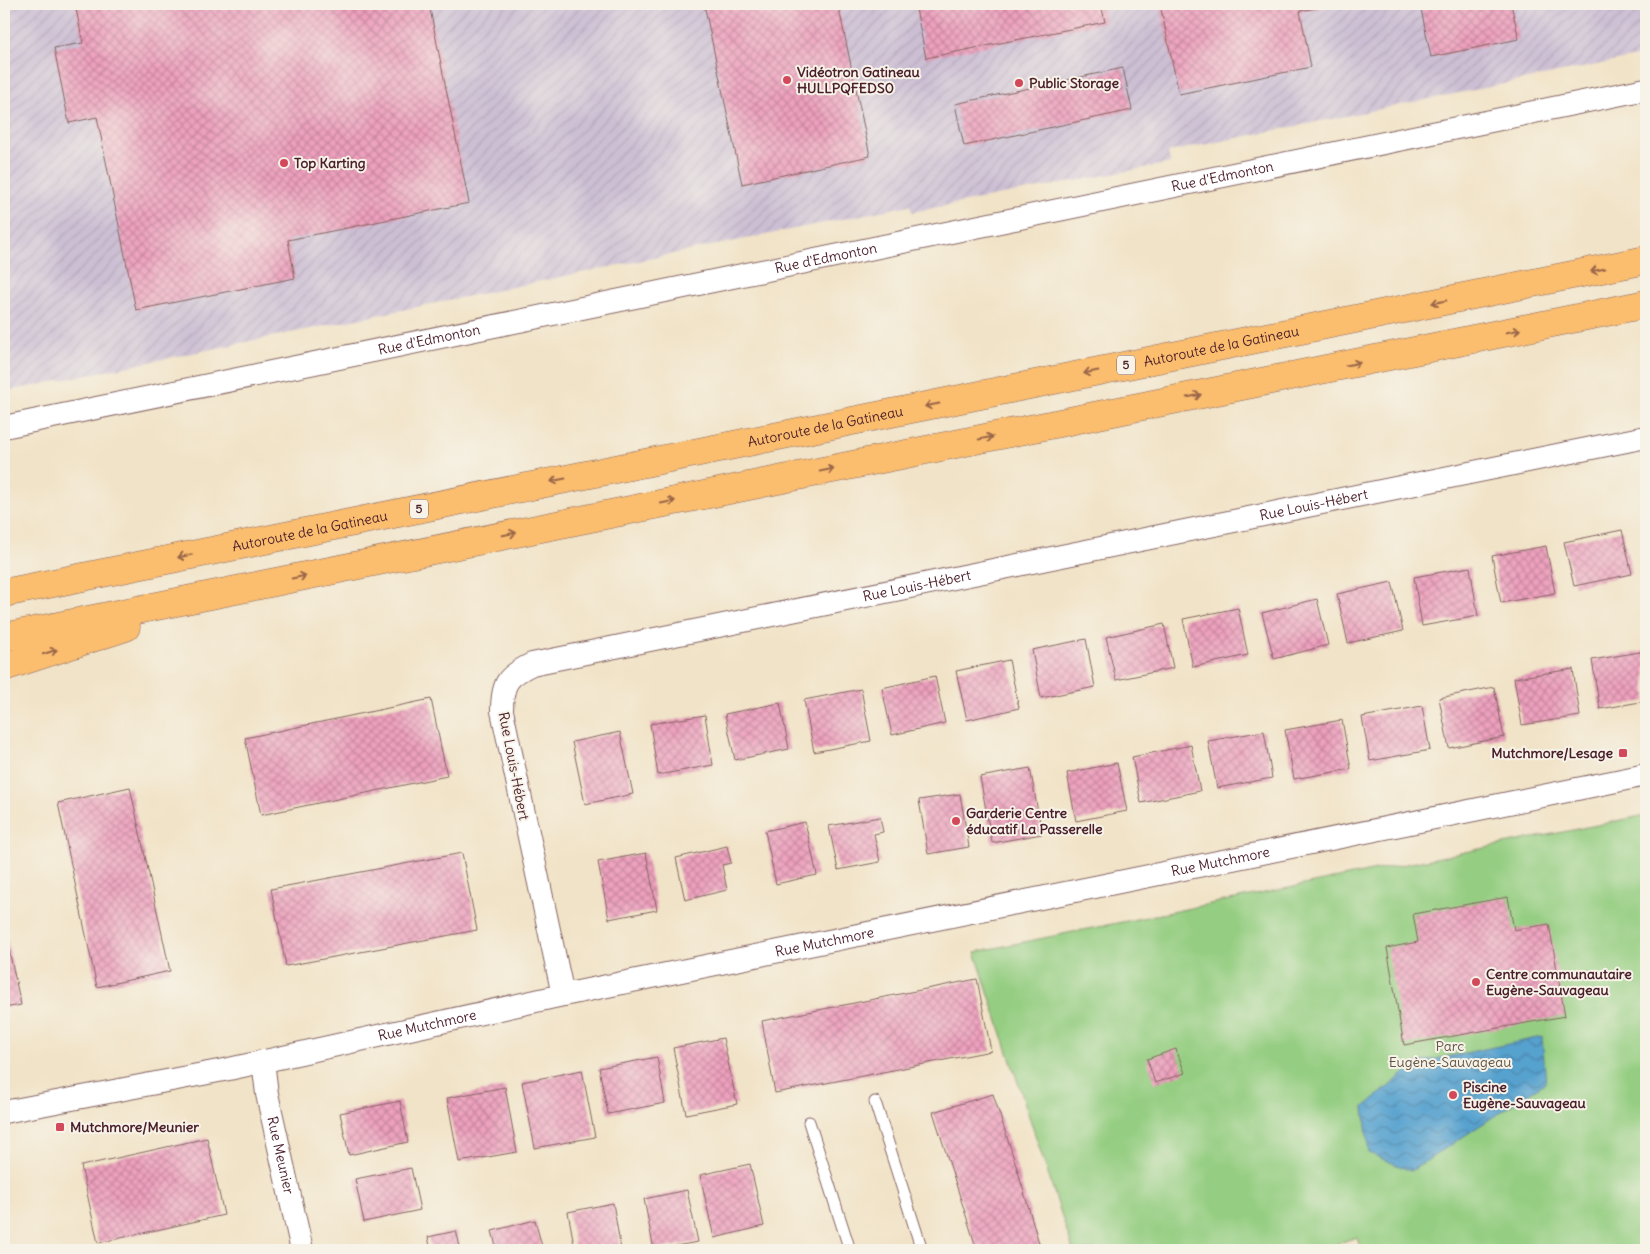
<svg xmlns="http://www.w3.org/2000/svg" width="1650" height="1254" font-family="Delius,sans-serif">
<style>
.industrial{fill:url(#industrial-furrows)}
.park{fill:#95ce82;stroke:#707656}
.water{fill:url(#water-waves);stroke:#50607d}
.building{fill:url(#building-cross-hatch)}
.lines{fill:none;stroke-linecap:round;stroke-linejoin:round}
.service-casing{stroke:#846462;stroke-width:13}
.minor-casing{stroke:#846462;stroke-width:24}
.motorway-casing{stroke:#846462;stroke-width:29}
.service{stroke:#fff;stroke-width:11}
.minor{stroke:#fff;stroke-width:22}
.motorway{stroke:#fbbd6e;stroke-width:28}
.oneway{stroke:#9a6649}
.poi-dot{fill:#d1495b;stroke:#f7f3e8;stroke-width:2}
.labels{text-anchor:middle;stroke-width:4;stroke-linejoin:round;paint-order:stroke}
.shield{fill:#f7f3e8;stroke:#7e5f64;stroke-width:1}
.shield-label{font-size:12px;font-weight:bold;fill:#4a1f2b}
.poi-label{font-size:14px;font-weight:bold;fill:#4a1f2b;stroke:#f7f3e8;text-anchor:start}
.street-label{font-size:14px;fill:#4a1f2b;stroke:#f7f3e8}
.park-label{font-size:14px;fill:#605445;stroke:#f7f3e8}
</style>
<defs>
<pattern id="industrial-furrows" width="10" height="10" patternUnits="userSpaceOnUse" patternTransform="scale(1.25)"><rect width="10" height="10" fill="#ccbfd4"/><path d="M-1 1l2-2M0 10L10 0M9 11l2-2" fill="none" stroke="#b1a4b6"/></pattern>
<pattern id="water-waves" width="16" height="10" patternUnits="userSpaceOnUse" patternTransform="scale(1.25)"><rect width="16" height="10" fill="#57a2cf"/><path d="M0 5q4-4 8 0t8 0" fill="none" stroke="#4a83a8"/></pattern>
<pattern id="building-cross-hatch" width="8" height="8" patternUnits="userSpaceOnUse" patternTransform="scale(1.25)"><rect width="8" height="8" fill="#eea1be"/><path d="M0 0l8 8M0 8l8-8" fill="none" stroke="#c3839b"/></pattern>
</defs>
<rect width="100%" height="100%" fill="#f7f3e8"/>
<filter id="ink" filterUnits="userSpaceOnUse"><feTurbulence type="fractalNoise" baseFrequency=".02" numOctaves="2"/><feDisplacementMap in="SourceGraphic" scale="10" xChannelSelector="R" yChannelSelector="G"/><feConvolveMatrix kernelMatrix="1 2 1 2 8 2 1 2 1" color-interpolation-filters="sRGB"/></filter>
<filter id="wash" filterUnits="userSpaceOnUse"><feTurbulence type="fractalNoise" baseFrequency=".0096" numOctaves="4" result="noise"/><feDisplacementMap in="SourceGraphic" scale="20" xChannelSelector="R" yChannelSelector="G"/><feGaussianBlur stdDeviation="1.12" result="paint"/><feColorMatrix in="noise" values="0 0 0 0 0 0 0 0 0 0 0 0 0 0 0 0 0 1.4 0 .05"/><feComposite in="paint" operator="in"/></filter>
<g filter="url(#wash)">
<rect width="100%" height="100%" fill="#f1e3c7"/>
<polygon class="industrial" points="4,4 1646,4 1646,55 1168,152 1170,163 912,212 910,205 4,392"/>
<polygon class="park" points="1646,815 1646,1250 1361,1250 1357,1237 1319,1250 1073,1250 975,952"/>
<polygon class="water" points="1542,1037 1546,1082 1411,1171 1369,1153 1364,1107 1417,1063"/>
<g id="blocks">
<g class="building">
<polygon points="75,4 429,4 469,203 288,240 295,278 136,310 97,117 69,123 54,48 83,43"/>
<polygon points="704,4 838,4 870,156 742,184"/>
<polygon points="915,4 1101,4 1105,22 926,58"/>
<polygon points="1160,4 1326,4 1327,6 1300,11 1311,67 1179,94"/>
<polygon points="1420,4 1511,4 1519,39 1431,57"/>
<polygon points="1123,68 1132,110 964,146 955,104"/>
<polygon points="1622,530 1632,574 1574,586 1564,542"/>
<polygon points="1546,546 1555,593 1501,603 1492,556"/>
<polygon points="1470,567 1478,616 1422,626 1414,577"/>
<polygon points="1392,582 1403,631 1348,643 1337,594"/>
<polygon points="1317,599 1328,645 1274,659 1262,613"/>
<polygon points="1238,608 1248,655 1193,667 1183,619"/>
<polygon points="1164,624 1173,668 1116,680 1106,637"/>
<polygon points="1086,639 1095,687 1041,698 1032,650"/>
<polygon points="1646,651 1646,701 1600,709 1592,660"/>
<polygon points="1009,660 1019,708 967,720 956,671"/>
<polygon points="1573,669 1580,716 1522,725 1514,678"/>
<polygon points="935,676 945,723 892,735 882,688"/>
<polygon points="1494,687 1504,737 1449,748 1439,698"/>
<polygon points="861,689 871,741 814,752 804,700"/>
<polygon points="431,699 447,776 261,815 245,738"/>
<polygon points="780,703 789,749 735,760 725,714"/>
<polygon points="1422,706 1430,750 1370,761 1362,717"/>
<polygon points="705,715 713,765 658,775 650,724"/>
<polygon points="1342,720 1351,769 1294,779 1285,730"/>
<polygon points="1264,731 1272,778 1217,788 1208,741"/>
<polygon points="620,732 633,794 585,804 572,742"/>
<polygon points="1191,745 1200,791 1141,803 1132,757"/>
<polygon points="1117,763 1127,811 1076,821 1067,773"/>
<polygon points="1030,768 1042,834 992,843 980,777"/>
<polygon points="130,787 170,971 97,987 58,803"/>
<polygon points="960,794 969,847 928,854 919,800"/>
<polygon points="880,817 883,832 874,834 880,862 838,870 829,826"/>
<polygon points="805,822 817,875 776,884 765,831"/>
<polygon points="727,846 731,863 722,865 727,890 685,900 676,858"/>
<polygon points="462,853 477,930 286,966 271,889"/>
<polygon points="646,853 657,910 609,919 598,862"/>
<polygon points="1508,897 1514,930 1549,924 1565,1016 1404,1045 1387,948 1418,942 1413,914"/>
<polygon points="4,927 21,1005 4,1008"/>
<polygon points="977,979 991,1051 775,1093 762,1021"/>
<polygon points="723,1038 737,1104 686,1114 673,1048"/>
<polygon points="1176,1049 1185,1073 1155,1083 1147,1059"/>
<polygon points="657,1057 665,1103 608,1114 599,1068"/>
<polygon points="582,1070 595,1137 535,1148 522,1082"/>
<polygon points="505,1087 517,1152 459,1162 447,1098"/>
<polygon points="993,1094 1016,1165 1041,1250 977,1250 933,1112"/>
<polygon points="400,1101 408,1142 349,1155 340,1113"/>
<polygon points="207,1138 224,1215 98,1243 81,1166"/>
<polygon points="750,1164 764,1226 714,1238 700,1175"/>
<polygon points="411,1168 420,1210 364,1222 355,1179"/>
<polygon points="687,1190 698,1242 654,1250 644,1199"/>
<polygon points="613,1203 621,1250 575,1250 568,1212"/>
<polygon points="535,1220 543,1250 497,1250 492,1231"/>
<polygon points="456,1231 461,1250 431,1250 428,1237"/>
</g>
</g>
</g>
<g filter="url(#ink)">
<use href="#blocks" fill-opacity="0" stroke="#846462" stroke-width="1"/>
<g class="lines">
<g class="service-casing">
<g id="service">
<polyline points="875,1102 922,1250"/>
<polyline points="809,1122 848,1244 845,1250"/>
</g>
</g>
<g class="minor-casing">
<g id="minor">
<path id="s1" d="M4,427L1646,89"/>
<path id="s2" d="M563,995L502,711C502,683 507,676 532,664L1646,437"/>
<path id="s3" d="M263,1061L267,1094L302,1250"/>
<path id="s4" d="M4,1112L229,1069L563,995L1646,775"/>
</g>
</g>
<g class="motorway-casing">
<g id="motorway">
<path id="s5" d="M4,593L1646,260"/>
<polyline points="4,637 1646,304"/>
<polyline points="4,667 126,627"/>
</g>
</g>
<use href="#service" class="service"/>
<use href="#minor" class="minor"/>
<use href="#motorway" class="motorway"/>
</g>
<defs><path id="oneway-shaft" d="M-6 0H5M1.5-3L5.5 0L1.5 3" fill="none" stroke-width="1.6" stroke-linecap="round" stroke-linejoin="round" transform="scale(1.25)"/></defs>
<g class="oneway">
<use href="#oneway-shaft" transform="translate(1598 270) rotate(169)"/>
<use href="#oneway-shaft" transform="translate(1439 302) rotate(169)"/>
<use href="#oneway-shaft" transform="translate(1513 331) rotate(-11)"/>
<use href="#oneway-shaft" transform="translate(1353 364) rotate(-11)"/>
<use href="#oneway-shaft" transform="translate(1091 372) rotate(169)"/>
<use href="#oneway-shaft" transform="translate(1194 396) rotate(-11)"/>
<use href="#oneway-shaft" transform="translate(932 405) rotate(169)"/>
<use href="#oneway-shaft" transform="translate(986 438) rotate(-11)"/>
<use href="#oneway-shaft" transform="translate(827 470) rotate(-11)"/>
<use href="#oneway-shaft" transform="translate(558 480) rotate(169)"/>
<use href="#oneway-shaft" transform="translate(668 502) rotate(-11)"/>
<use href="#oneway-shaft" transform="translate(509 534) rotate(-11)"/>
<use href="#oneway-shaft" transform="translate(185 556) rotate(169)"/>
<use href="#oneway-shaft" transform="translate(299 577) rotate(-11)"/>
<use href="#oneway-shaft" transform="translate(50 652) rotate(-18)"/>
</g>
</g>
<g class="poi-dot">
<circle cx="787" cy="80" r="5"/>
<circle cx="1019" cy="83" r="5"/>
<circle cx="284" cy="163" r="5"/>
<rect x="1618" y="748" width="10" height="10" rx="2.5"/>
<circle cx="956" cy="821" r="5"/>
<circle cx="1476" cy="982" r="5"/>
<circle cx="1453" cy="1095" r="5"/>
<rect x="55" y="1122" width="10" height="10" rx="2.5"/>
</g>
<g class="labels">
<g class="shield">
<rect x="1117" y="355.5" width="18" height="19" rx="4"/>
<rect x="410" y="499.5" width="18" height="19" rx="4"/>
</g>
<g class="shield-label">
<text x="1126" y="369">5</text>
<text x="419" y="513">5</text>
</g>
<g class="poi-label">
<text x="797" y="77">Vidéotron Gatineau<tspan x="797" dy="16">HULLPQFEDS0</tspan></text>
<text x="1029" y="88">Public Storage</text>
<text x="294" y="168">Top Karting</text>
<text x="1613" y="758" text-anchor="end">Mutchmore/Lesage</text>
<text x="966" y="818">Garderie Centre<tspan x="966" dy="16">éducatif La Passerelle</tspan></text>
<text x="1486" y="979">Centre communautaire<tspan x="1486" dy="16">Eugène-Sauvageau</tspan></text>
<text x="1463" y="1092">Piscine<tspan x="1463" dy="16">Eugène-Sauvageau</tspan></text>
<text x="70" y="1132">Mutchmore/Meunier</text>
</g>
<g class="street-label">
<text dy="5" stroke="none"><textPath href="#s1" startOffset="1244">Rue d'Edmonton</textPath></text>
<text dy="5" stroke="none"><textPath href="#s1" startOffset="839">Rue d'Edmonton</textPath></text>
<text dy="5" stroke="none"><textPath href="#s1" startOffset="434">Rue d'Edmonton</textPath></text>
<text dy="5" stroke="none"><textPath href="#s5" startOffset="1242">Autoroute de la Gatineau</textPath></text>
<text dy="5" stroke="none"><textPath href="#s5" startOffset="838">Autoroute de la Gatineau</textPath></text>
<text dy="5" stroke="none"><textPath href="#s2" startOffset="1149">Rue Louis-Hébert</textPath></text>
<text dy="5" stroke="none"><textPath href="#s5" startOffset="312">Autoroute de la Gatineau</textPath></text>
<text dy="5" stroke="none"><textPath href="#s2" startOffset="744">Rue Louis-Hébert</textPath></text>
<text transform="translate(514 766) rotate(79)" y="5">Rue Louis-Hébert</text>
<text dy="5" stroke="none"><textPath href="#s4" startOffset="1242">Rue Mutchmore</textPath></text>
<text dy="5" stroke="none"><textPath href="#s4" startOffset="838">Rue Mutchmore</textPath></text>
<text dy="5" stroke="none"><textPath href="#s4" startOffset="432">Rue Mutchmore</textPath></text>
<text dy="5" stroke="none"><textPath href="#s3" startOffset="96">Rue Meunier</textPath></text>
</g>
<g class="park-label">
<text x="1450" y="1051">Parc<tspan x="1450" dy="16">Eugène-Sauvageau</tspan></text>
</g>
</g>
<rect width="1650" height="1254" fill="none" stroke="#f7f3e8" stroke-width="20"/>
</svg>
